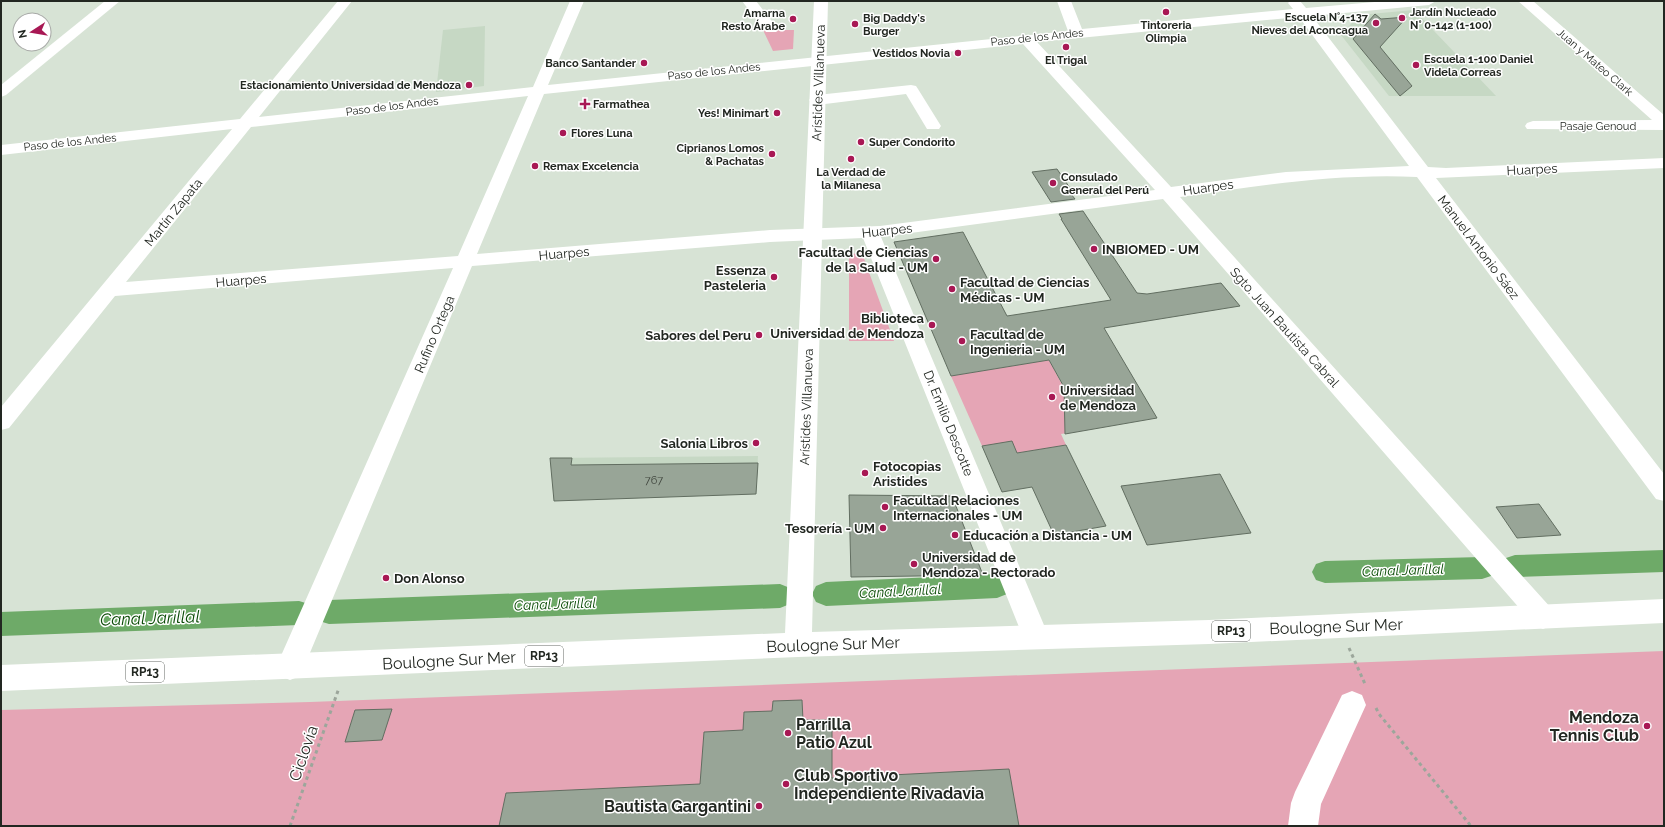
<svg xmlns="http://www.w3.org/2000/svg" width="1665" height="827" font-family="Raleway,sans-serif">
<style>
.built{fill:#c6d8c4}
.green{fill:#e5a5b5}
.lines{fill:none;stroke-linecap:round;stroke-linejoin:round}
.canal{fill:#6eaa68;fill-rule:evenodd}
.building{fill:#98a597;stroke:#626e61}
.path{stroke:#9ca69b;stroke-width:3;stroke-dasharray:3.5 3.5;stroke-linecap:butt}
.minor{fill:#fff;fill-rule:evenodd}
.major{fill:#fff;fill-rule:evenodd}
.poi-dot{fill:#a81854;stroke:#fff;stroke-width:1.5}
.labels{text-anchor:middle;stroke-width:3;stroke-linejoin:round;paint-order:stroke}
.far-poi-label{font-size:11px;font-weight:bold;fill:#222721;stroke:#fff;text-anchor:start}
.far-street-label{font-size:11px;fill:#222721;stroke:#fff}
.number-label{font-size:11px;fill:#40463e}
.shield{fill:#fff;stroke:#646864;stroke-width:1}
.shield-label{font-size:12px;font-weight:bold;fill:#222721}
.street-label{font-size:13px;fill:#222721;stroke:#fff}
.poi-label{font-size:13px;font-weight:bold;fill:#222721;stroke:#fff;text-anchor:start}
.water-label{font-size:14px;font-style:italic;fill:#0c4c08;stroke:#fff}
.near-street-label{font-size:16px;fill:#222721;stroke:#fff}
.near-poi-label{font-size:16px;font-weight:bold;fill:#222721;stroke:#fff;text-anchor:end}
.near-water-label{font-size:17px;font-style:italic;fill:#0c4c08;stroke:#fff}
</style>
<rect width="100%" height="100%" fill="#d7e3d5"/>
<g class="built">
<polygon points="1414,10 1496,96 1389,96 1341,35 1359,15"/>
<polygon points="485,26 484,86 436,92 443,30"/>
<polygon points="758,456 756,494 554,501 550,458"/>
</g>
<g class="green">
<polygon points="763,30 794,30 793,49 773,51"/>
<polygon points="862,253 894,341 849,341 849,254"/>
<polygon points="1049,360 1086,430 1061,434 1066,445 1017,453 1011,442 982,446 951,376"/>
<polygon points="1664,651 1664,826 1,826 1,710 310,702"/>
</g>
<g class="lines">
<g class="canal">
<polygon points="1664,550 1664,572 1515,577 1506,574 1502,566 1506,558 1515,555"/>
<polygon points="1482,557 1491,560 1495,568 1491,576 1482,579 1325,583 1316,580 1312,572 1316,564 1325,561"/>
<polygon points="997,574 1007,578 1010,586 1007,594 997,598 826,606 816,602 812,594 816,586 826,582"/>
<polygon points="780,584 790,588 794,596 790,604 780,608 329,624 319,621 315,612 319,603 329,600"/>
<polygon points="299,601 309,604 313,613 309,622 299,625 1,636 1,612"/>
</g>
</g>
<g class="building">
<polygon points="1375,14 1381,19 1407,17 1380,47 1412,86 1400,96 1353,39"/>
<polygon points="1057,169 1074,194 1071,194 1075,199 1051,202 1032,172"/>
<polygon points="1083,211 1137,293 1147,294 1221,283 1240,306 1104,328 1157,418 1065,434 1064,387 1049,360 951,376 894,242 963,232 1007,316 1111,300 1061,219 1062,219 1059,214"/>
<polygon points="1012,441 1017,453 1066,445 1106,526 1054,535 1032,487 1002,492 982,446"/>
<polygon points="550,458 572,458 571,465 758,463 756,494 554,501"/>
<polygon points="1220,474 1251,533 1147,545 1121,486"/>
<polygon points="849,495 952,496 983,575 851,577"/>
<polygon points="1539,504 1561,535 1517,538 1496,507"/>
<polygon points="802,700 803,720 832,720 832,778 1009,769 1019,826 499,826 506,793 700,784 704,732 743,730 744,712 772,711 773,701"/>
<polygon points="392,709 382,740 345,742 355,710"/>
</g>
<g class="lines">
<g class="path">
<polyline points="1349,648 1365,684"/>
<polyline points="1376,708 1379,714 1471,826"/>
<polyline points="290,826 339,688"/>
</g>
<g class="minor">
<polygon points="105,1 120,1 6,95 1,97 1,85"/>
<path d="M338,1H352L259,117L533,87L570,1H584L548,85L1068,31L1057,1H1071L1082,29L1293,9L1288,3L1290,1H1300L1306,8L1386,1H1436L1429,5L1312,16L1428,167L1446,168L1664,158V168L1436,178L1664,474V501L1656,499L1417,177C1338,173 1258,186 1180,197L1552,609L1556,617L1552,625L1543,629L1534,625L1163,199L881,237L1049,637L1045,646L1036,649L1027,646L1023,637L863,238L770,242L472,266L304,667L300,676L290,680L280,676L276,667L453,268L115,296L9,428L1,430V407L232,129L1,155V145L240,119ZM1299,17L1409,166L1286,172L1171,187L1037,42ZM1023,44L1155,190L880,226L770,230L477,254L544,94ZM528,96L458,256L126,282L251,127Z"/>
<polygon points="742,1 756,1 778,29 776,32 766,32"/>
<polygon points="1518,1 1533,1 1664,115 1664,130 1527,129 1525,126 1527,123 1533,121 1652,120"/>
<polygon points="911,85 916,86 918,89 941,126 939,129 927,129 906,94 817,105 812,103 809,100 812,97 817,95"/>
<polygon points="1352,691 1362,695 1366,705 1321,804 1318,826 1288,826 1291,803 1295,792 1342,695"/>
</g>
<polygon class="major" points="814,1 828,1 812,632 1209,620 1664,599 1664,623 1209,644 798,657 1,691 1,665 785,633"/>
</g>
<g class="poi-dot">
<circle cx="1166" cy="12" r="4"/>
<circle cx="1402" cy="18" r="4"/>
<circle cx="793" cy="19" r="4"/>
<circle cx="1376" cy="23" r="4"/>
<circle cx="855" cy="24" r="4"/>
<circle cx="1066" cy="47" r="4"/>
<circle cx="958" cy="53" r="4"/>
<circle cx="644" cy="63" r="4"/>
<circle cx="1416" cy="65" r="4"/>
<circle cx="469" cy="85" r="4"/>
<path d="M583 98h4v4h4v4h-4v4h-4v-4h-4v-4h4z"/>
<circle cx="777" cy="113" r="4"/>
<circle cx="563" cy="133" r="4"/>
<circle cx="861" cy="142" r="4"/>
<circle cx="772" cy="154" r="4"/>
<circle cx="851" cy="159" r="4"/>
<circle cx="535" cy="166" r="4"/>
<circle cx="1053" cy="183" r="4"/>
<circle cx="1094" cy="249" r="4"/>
<circle cx="936" cy="259" r="4"/>
<circle cx="774" cy="277" r="4"/>
<circle cx="952" cy="289" r="4"/>
<circle cx="932" cy="325" r="4"/>
<circle cx="759" cy="335" r="4"/>
<circle cx="962" cy="341" r="4"/>
<circle cx="1052" cy="397" r="4"/>
<circle cx="756" cy="443" r="4"/>
<circle cx="865" cy="473" r="4"/>
<circle cx="885" cy="507" r="4"/>
<circle cx="883" cy="528" r="4"/>
<circle cx="955" cy="535" r="4"/>
<circle cx="914" cy="564" r="4"/>
<circle cx="386" cy="578" r="4"/>
<circle cx="1647" cy="726" r="4"/>
<circle cx="788" cy="733" r="4"/>
<circle cx="786" cy="784" r="4"/>
<circle cx="759" cy="806" r="4"/>
</g>
<g class="labels">
<g class="far-poi-label">
<text x="1410" y="16">Jardín Nucleado<tspan x="1410" dy="13">N° 0-142 (1-100)</tspan></text>
<text x="785" y="17" text-anchor="end">Amarna<tspan x="785" dy="13">Resto Árabe</tspan></text>
<text x="1368" y="21" text-anchor="end">Escuela N°4-137<tspan x="1368" dy="13">Nieves del Aconcagua</tspan></text>
<text x="863" y="22">Big Daddy's<tspan x="863" dy="13">Burger</tspan></text>
<text x="1166" y="29" text-anchor="middle">Tintoreria<tspan x="1166" dy="13">Olimpia</tspan></text>
<text x="950" y="57" text-anchor="end">Vestidos Novia</text>
<text x="1424" y="63">Escuela 1-100 Daniel<tspan x="1424" dy="13">Videla Correas</tspan></text>
<text x="1066" y="64" text-anchor="middle">El Trigal</text>
<text x="636" y="67" text-anchor="end">Banco Santander</text>
<text x="461" y="89" text-anchor="end">Estacionamiento Universidad de Mendoza</text>
<text x="593" y="108">Farmathea</text>
<text x="769" y="117" text-anchor="end">Yes! Minimart</text>
<text x="571" y="137">Flores Luna</text>
<text x="869" y="146">Super Condorito</text>
<text x="764" y="152" text-anchor="end">Ciprianos Lomos<tspan x="764" dy="13">&amp; Pachatas</tspan></text>
<text x="543" y="170">Remax Excelencia</text>
<text x="851" y="176" text-anchor="middle">La Verdad de<tspan x="851" dy="13">la Milanesa</tspan></text>
<text x="1061" y="181">Consulado<tspan x="1061" dy="13">General del Perú</tspan></text>
</g>
<g class="far-street-label">
<text transform="translate(1037 37) rotate(-6)" y="4">Paso de los Andes</text>
<text transform="translate(1595 62) rotate(41)" y="4">Juan y Mateo Clark</text>
<text transform="translate(714 71) rotate(-6)" y="4">Paso de los Andes</text>
<text transform="translate(392 106) rotate(-7)" y="4">Paso de los Andes</text>
<text x="1598" y="130">Pasaje Genoud</text>
<text transform="translate(70 142) rotate(-6)" y="4">Paso de los Andes</text>
</g>
<g class="number-label">
<text x="654" y="484">767</text>
</g>
<g class="shield">
<rect x="1212" y="621" width="38" height="20" rx="3"/>
<rect x="525" y="646" width="38" height="20" rx="3"/>
<rect x="126" y="662" width="38" height="20" rx="3"/>
</g>
<g class="shield-label">
<text x="1231" y="635">RP13</text>
<text x="544" y="660">RP13</text>
<text x="145" y="676">RP13</text>
</g>
<g class="street-label">
<text transform="translate(818 83) rotate(-88)" y="5">Arístides Villanueva</text>
<text transform="translate(1532 169) rotate(-3)" y="5">Huarpes</text>
<text transform="translate(1208 187) rotate(-8)" y="5">Huarpes</text>
<text transform="translate(173 212) rotate(-51)" y="5">Martín Zapata</text>
<text transform="translate(887 230) rotate(-6)" y="5">Huarpes</text>
<text transform="translate(1479 247) rotate(53)" y="5">Manuel Antonio Sáez</text>
<text transform="translate(564 253) rotate(-5)" y="5">Huarpes</text>
<text transform="translate(241 280) rotate(-5)" y="5">Huarpes</text>
<text transform="translate(1285 327) rotate(48)" y="5">Sgto. Juan Bautista Cabral</text>
<text transform="translate(434 334) rotate(-67)" y="5">Rufino Ortega</text>
<text transform="translate(806 407) rotate(-88)" y="5">Arístides Villanueva</text>
<text transform="translate(949 423) rotate(68)" y="5">Dr. Emilio Descotte</text>
</g>
<g class="poi-label">
<text x="1102" y="254">INBIOMED - UM</text>
<text x="928" y="257" text-anchor="end">Facultad de Ciencias<tspan x="928" dy="15">de la Salud - UM</tspan></text>
<text x="766" y="275" text-anchor="end">Essenza<tspan x="766" dy="15">Pasteleria</tspan></text>
<text x="960" y="287">Facultad de Ciencias<tspan x="960" dy="15">Médicas - UM</tspan></text>
<text x="924" y="323" text-anchor="end">Biblioteca<tspan x="924" dy="15">Universidad de Mendoza</tspan></text>
<text x="970" y="339">Facultad de<tspan x="970" dy="15">Ingenieria - UM</tspan></text>
<text x="751" y="340" text-anchor="end">Sabores del Peru</text>
<text x="1060" y="395">Universidad<tspan x="1060" dy="15">de Mendoza</tspan></text>
<text x="748" y="448" text-anchor="end">Salonia Libros</text>
<text x="873" y="471">Fotocopias<tspan x="873" dy="15">Aristides</tspan></text>
<text x="893" y="505">Facultad Relaciones<tspan x="893" dy="15">Internacionales - UM</tspan></text>
<text x="875" y="533" text-anchor="end">Tesorería - UM</text>
<text x="963" y="540">Educación a Distancia - UM</text>
<text x="922" y="562">Universidad de<tspan x="922" dy="15">Mendoza - Rectorado</tspan></text>
<text x="394" y="583">Don Alonso</text>
</g>
<g class="water-label">
<text transform="translate(1403 570) rotate(-2)" y="5">Canal Jarillal</text>
<text transform="translate(900 591) rotate(-3)" y="5">Canal Jarillal</text>
<text transform="translate(555 604) rotate(-2)" y="5">Canal Jarillal</text>
</g>
<g class="near-street-label">
<text transform="translate(1336 626) rotate(-2)" y="6">Boulogne Sur Mer</text>
<text transform="translate(833 644) rotate(-2)" y="6">Boulogne Sur Mer</text>
<text transform="translate(449 660) rotate(-3)" y="6">Boulogne Sur Mer</text>
<text transform="translate(303 753) rotate(-71)" y="6">Ciclovía</text>
</g>
<g class="near-poi-label">
<text x="1639" y="723">Mendoza<tspan x="1639" dy="18">Tennis Club</tspan></text>
<text x="796" y="730" text-anchor="start">Parrilla<tspan x="796" dy="18">Patio Azul</tspan></text>
<text x="794" y="781" text-anchor="start">Club Sportivo<tspan x="794" dy="18">Independiente Rivadavia</tspan></text>
<text x="751" y="812">Bautista Gargantini</text>
</g>
<g class="near-water-label">
<text transform="translate(150 618) rotate(-2)" y="6">Canal Jarillal</text>
</g>
</g>
<rect width="1665" height="827" fill="none" stroke="#222721" stroke-width="4"/>
<g transform="translate(32 32) rotate(258)"><circle r="19" fill="#ffffff" stroke="#a7a9a6"/>
<path d="M0-3L7 15L0 10L-7 15Z" fill="#a81854"/>
<text y="-6" font-size="11" font-weight="bold" text-anchor="middle" fill="#222721">N</text>
</g>
</svg>
